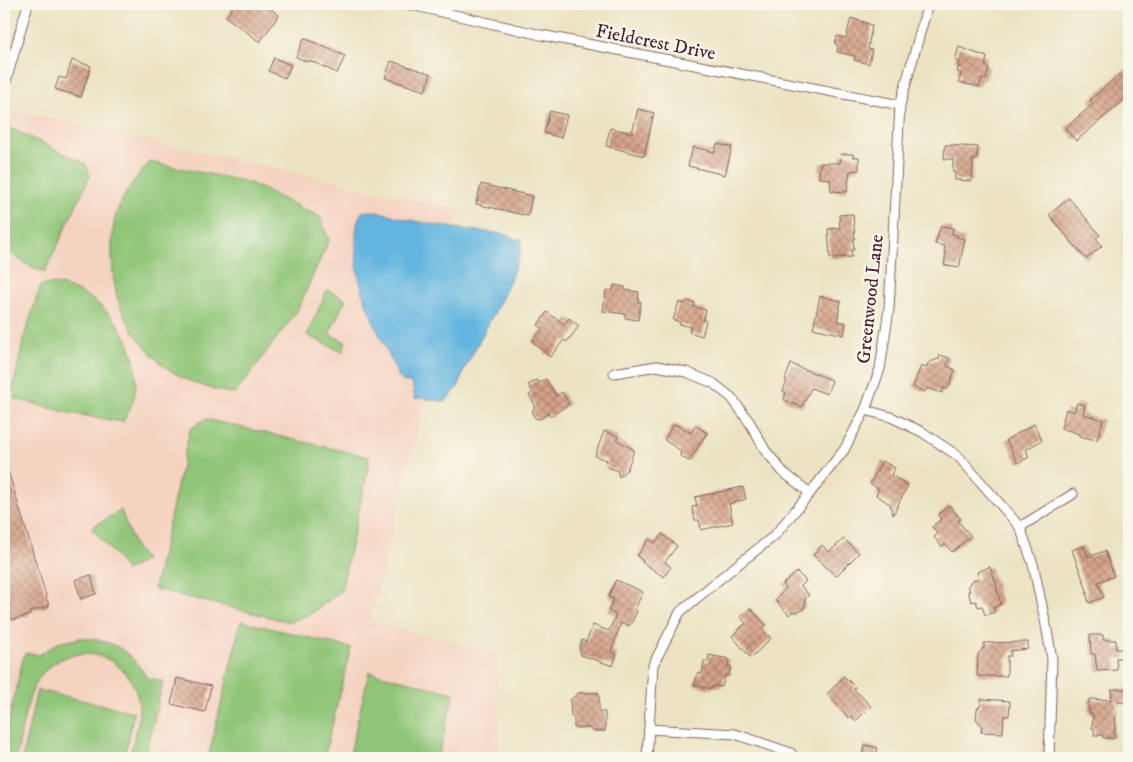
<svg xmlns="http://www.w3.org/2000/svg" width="1133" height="762" font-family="'IM FELL DW Pica',serif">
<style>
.built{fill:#f4d3c1}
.garden{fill:#8fc577;stroke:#6c7251}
.water{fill:#64b5df;stroke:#576a85}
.building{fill:url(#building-cross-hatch)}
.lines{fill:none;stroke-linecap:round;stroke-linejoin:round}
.minor-casing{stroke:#826460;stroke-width:11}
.minor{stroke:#fff;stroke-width:9}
.labels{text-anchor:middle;stroke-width:5;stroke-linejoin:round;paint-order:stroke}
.street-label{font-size:19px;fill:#4a1f2b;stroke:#fbf7ec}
</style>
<defs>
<pattern id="building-cross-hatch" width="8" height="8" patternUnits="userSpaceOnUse" patternTransform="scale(1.25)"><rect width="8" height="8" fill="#d4a288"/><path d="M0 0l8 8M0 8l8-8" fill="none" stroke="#ae836f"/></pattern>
</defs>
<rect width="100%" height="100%" fill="#fbf7ec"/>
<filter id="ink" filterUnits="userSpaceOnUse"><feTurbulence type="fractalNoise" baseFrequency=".02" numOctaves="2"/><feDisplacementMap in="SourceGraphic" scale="10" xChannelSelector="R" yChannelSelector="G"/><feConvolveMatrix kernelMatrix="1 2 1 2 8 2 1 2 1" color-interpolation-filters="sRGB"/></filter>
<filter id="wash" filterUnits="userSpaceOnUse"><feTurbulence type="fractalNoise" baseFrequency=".0096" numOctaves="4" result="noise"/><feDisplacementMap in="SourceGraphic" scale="20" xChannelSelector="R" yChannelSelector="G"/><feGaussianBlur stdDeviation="1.12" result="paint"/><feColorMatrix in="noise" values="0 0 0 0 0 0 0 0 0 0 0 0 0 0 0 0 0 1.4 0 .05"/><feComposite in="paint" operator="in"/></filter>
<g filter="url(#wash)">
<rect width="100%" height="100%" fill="#ebe3c2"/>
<polygon class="built" points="4,108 460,209 455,228 414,221 378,211 359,217 356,262 361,291 366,307 399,378 402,381 412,383 414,390 419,397 425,399 370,621 497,653 500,758 4,758"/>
<g class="garden">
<path d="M4,125L86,164L90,176L45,272C29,267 15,259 4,246Z"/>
<path d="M150,162L248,182L320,217L329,240L297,311L235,394C213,390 191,384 171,371C151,358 127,326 119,303C111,280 109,235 117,212C123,194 137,176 150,162Z"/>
<path d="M54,284C104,292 143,343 135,393C133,403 128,413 123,422L70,413L16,399L13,388L24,337L41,285Z"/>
<polygon points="327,290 346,299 329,334 346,342 342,352 307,335"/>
<polygon points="205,419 369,457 368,469 341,591 314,612 290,622 154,589 190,429"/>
<polygon points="121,510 134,545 145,560 126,571 115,555 91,528"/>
<polygon points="241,621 351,648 324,758 208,758"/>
<path d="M81,638C113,640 130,650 147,678L163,681L145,758H129C133,740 142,718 138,699C127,650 68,638 39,678C26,696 21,736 16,758H4V741L24,654L28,653L39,655L58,643Z"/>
<polygon points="369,672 454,693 438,758 349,758"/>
<polygon points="37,690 134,712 124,758 22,758"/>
</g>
<path class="water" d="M369,211C385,212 399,218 415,221C444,227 474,231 503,234C510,235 514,241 521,239V252L505,292L464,370L459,386L446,401C435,402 422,396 415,399L412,383L402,381L399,378C379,329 355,298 356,242C356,232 356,220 362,212Z"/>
<g id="blocks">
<g class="building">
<polygon points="235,4 264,4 279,15 260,42 226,17"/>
<polygon points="851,18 872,25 868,49 872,50 869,64 854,60 855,56 837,52 838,45 835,44 837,36 846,38"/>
<polygon points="304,38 345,56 337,73 309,60 308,62 296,57"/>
<polygon points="959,47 987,57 985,65 989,68 986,80 982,79 979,87 959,82 961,73 957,72 960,62 955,60"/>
<polygon points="274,58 291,65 285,78 268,71"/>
<polygon points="72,60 91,66 81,97 55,89 59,77 66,79"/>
<polygon points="391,61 431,74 425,91 385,78"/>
<polygon points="1124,70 1129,76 1129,96 1076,141 1065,128 1093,104 1090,100"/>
<polygon points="638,109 654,113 644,156 606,146 610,128 632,133"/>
<polygon points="550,111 567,115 561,138 544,133"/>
<polygon points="717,144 732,147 725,175 688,166 693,147 715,152"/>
<polygon points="945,145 978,147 977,157 976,160 973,159 972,181 955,180 955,172 953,172 953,159 944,159"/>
<polygon points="841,154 853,154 853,157 859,157 859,170 850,171 847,192 831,191 830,179 819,178 820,163 840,163"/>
<polygon points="481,184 532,196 528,216 476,204"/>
<polygon points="1069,198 1100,235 1096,238 1102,246 1086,259 1049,215"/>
<polygon points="853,214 855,239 853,239 854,250 851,250 852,257 830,258 828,229 840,228 839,215"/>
<polygon points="941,226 953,228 952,234 957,235 956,237 965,239 959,268 944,265 946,253 944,252 945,246 935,244"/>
<polygon points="614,285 625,287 625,290 639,292 638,302 641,302 638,320 625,318 625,314 603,311 606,290 613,291"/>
<polygon points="820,296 841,301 837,321 846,323 844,335 813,328"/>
<polygon points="686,301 695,303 694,307 706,310 703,320 706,321 702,336 689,332 691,327 679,324 680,322 673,320 679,302 685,304"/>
<polygon points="547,312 564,324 569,318 579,326 567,342 564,340 550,357 532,341 543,329 538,325"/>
<polygon points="940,355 950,358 947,366 955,370 948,389 944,388 942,393 927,388 925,392 913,387 921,366 926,368 929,362 939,359"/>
<polygon points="791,364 832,380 827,394 811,388 802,407 784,400 786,393 783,391 787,380 785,379"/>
<polygon points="546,379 556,396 562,392 569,404 550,417 549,413 540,419 535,418 532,413 535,405 529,395 533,392 528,385 537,380 539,383"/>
<polygon points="1077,403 1085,405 1083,414 1103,420 1097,440 1079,436 1079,434 1061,428 1066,409 1074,412"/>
<polygon points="1034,424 1042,440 1026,450 1029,457 1018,463 1006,440"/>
<polygon points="673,425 677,425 691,433 695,425 707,433 689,461 680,456 681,452 677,448 664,440"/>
<polygon points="604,431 618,436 617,440 634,450 627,470 619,477 617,470 609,468 606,464 607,460 595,456"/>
<polygon points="882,461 895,468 891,475 908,485 893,515 890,504 876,495 879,489 870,484"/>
<polygon points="6,464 49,606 29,612 30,615 12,620 7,606 4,607 4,465"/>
<polygon points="743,487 746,499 729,504 733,523 701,530 699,520 695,520 692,507 697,506 695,497"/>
<polygon points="949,505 961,519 958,521 971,536 952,552 945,544 942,547 934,537 938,534 932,527 941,519 938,515"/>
<polygon points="662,534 677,546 665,562 671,567 664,577 642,562 643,561 637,556 649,539 655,543"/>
<polygon points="844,539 859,553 836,576 813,555 822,545 829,552"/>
<polygon points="1084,546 1088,557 1105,551 1114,576 1098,582 1104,597 1089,603 1086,593 1088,593 1072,550"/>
<polygon points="990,567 997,585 996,586 1001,604 993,608 995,612 985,615 982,606 978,607 976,601 971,602 968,591 970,591 968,586 971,581 979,578 977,572"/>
<polygon points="797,572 806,581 801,586 809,595 805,599 805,607 799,612 792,612 789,615 775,600 786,588 783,584"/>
<polygon points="91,575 96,594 81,599 75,580"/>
<polygon points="616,580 643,592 635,609 637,611 632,622 629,626 621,623 611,652 617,654 613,666 581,655 579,648 582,640 586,642 593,625 609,631 616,615 608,611 614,599 608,597"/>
<polygon points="750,608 766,625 762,629 771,638 751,658 732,636 746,623 740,617"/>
<polygon points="1090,635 1103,635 1103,640 1116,640 1116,649 1125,649 1125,658 1116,658 1117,670 1097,671 1095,654 1091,654"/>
<polygon points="1028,642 1028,649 1010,651 1011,656 1007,656 1007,676 977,676 978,654 984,648 984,643"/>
<polygon points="709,655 729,659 728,666 731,666 729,676 725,675 722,687 713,686 712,689 694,685 698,673 702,674 704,661 708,662"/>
<polygon points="844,676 855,687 854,689 871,706 856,721 851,716 849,718 827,694"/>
<polygon points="177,678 211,686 205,712 171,704"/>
<polygon points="1112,689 1129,689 1129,703 1117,702 1114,738 1103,738 1103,735 1094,735 1094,728 1092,728 1093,714 1090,714 1090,710 1088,710 1089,699 1111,700"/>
<polygon points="578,693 599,693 599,712 605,712 605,731 591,731 591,728 574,728 574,717 571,717 570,700"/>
<polygon points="981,699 1010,701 1009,716 1004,716 1003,733 981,732 982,726 976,719 977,709 981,705"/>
<polygon points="865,745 878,748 875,758 861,758"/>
</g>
</g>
</g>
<g filter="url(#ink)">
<use href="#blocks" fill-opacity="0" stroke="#826460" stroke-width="1"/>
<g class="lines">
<g class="minor-casing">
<g id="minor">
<polyline points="407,4 541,35 900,105"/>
<polyline points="4,88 28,4"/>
<polyline points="614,373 657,366 686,372 713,383 732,398 750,423 765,450 783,472 810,493"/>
<polyline points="865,410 891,417 922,432 958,456 1020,527 1033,564 1046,625 1052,659 1049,758"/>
<polyline points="1020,527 1073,494"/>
<polyline points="649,729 735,734 791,753"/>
<polyline points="647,758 653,665 680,612 722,577 774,536 810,493 844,450 865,410 880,369 889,309 900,105 928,4"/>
</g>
</g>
<use href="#minor" class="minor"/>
</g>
</g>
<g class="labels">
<g class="street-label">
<text transform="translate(656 41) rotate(11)" y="7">Fieldcrest Drive</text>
<text transform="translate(869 299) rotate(-84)" y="7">Greenwood Lane</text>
</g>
</g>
<rect width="1133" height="762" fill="none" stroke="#fbf7ec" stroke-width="20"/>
</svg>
